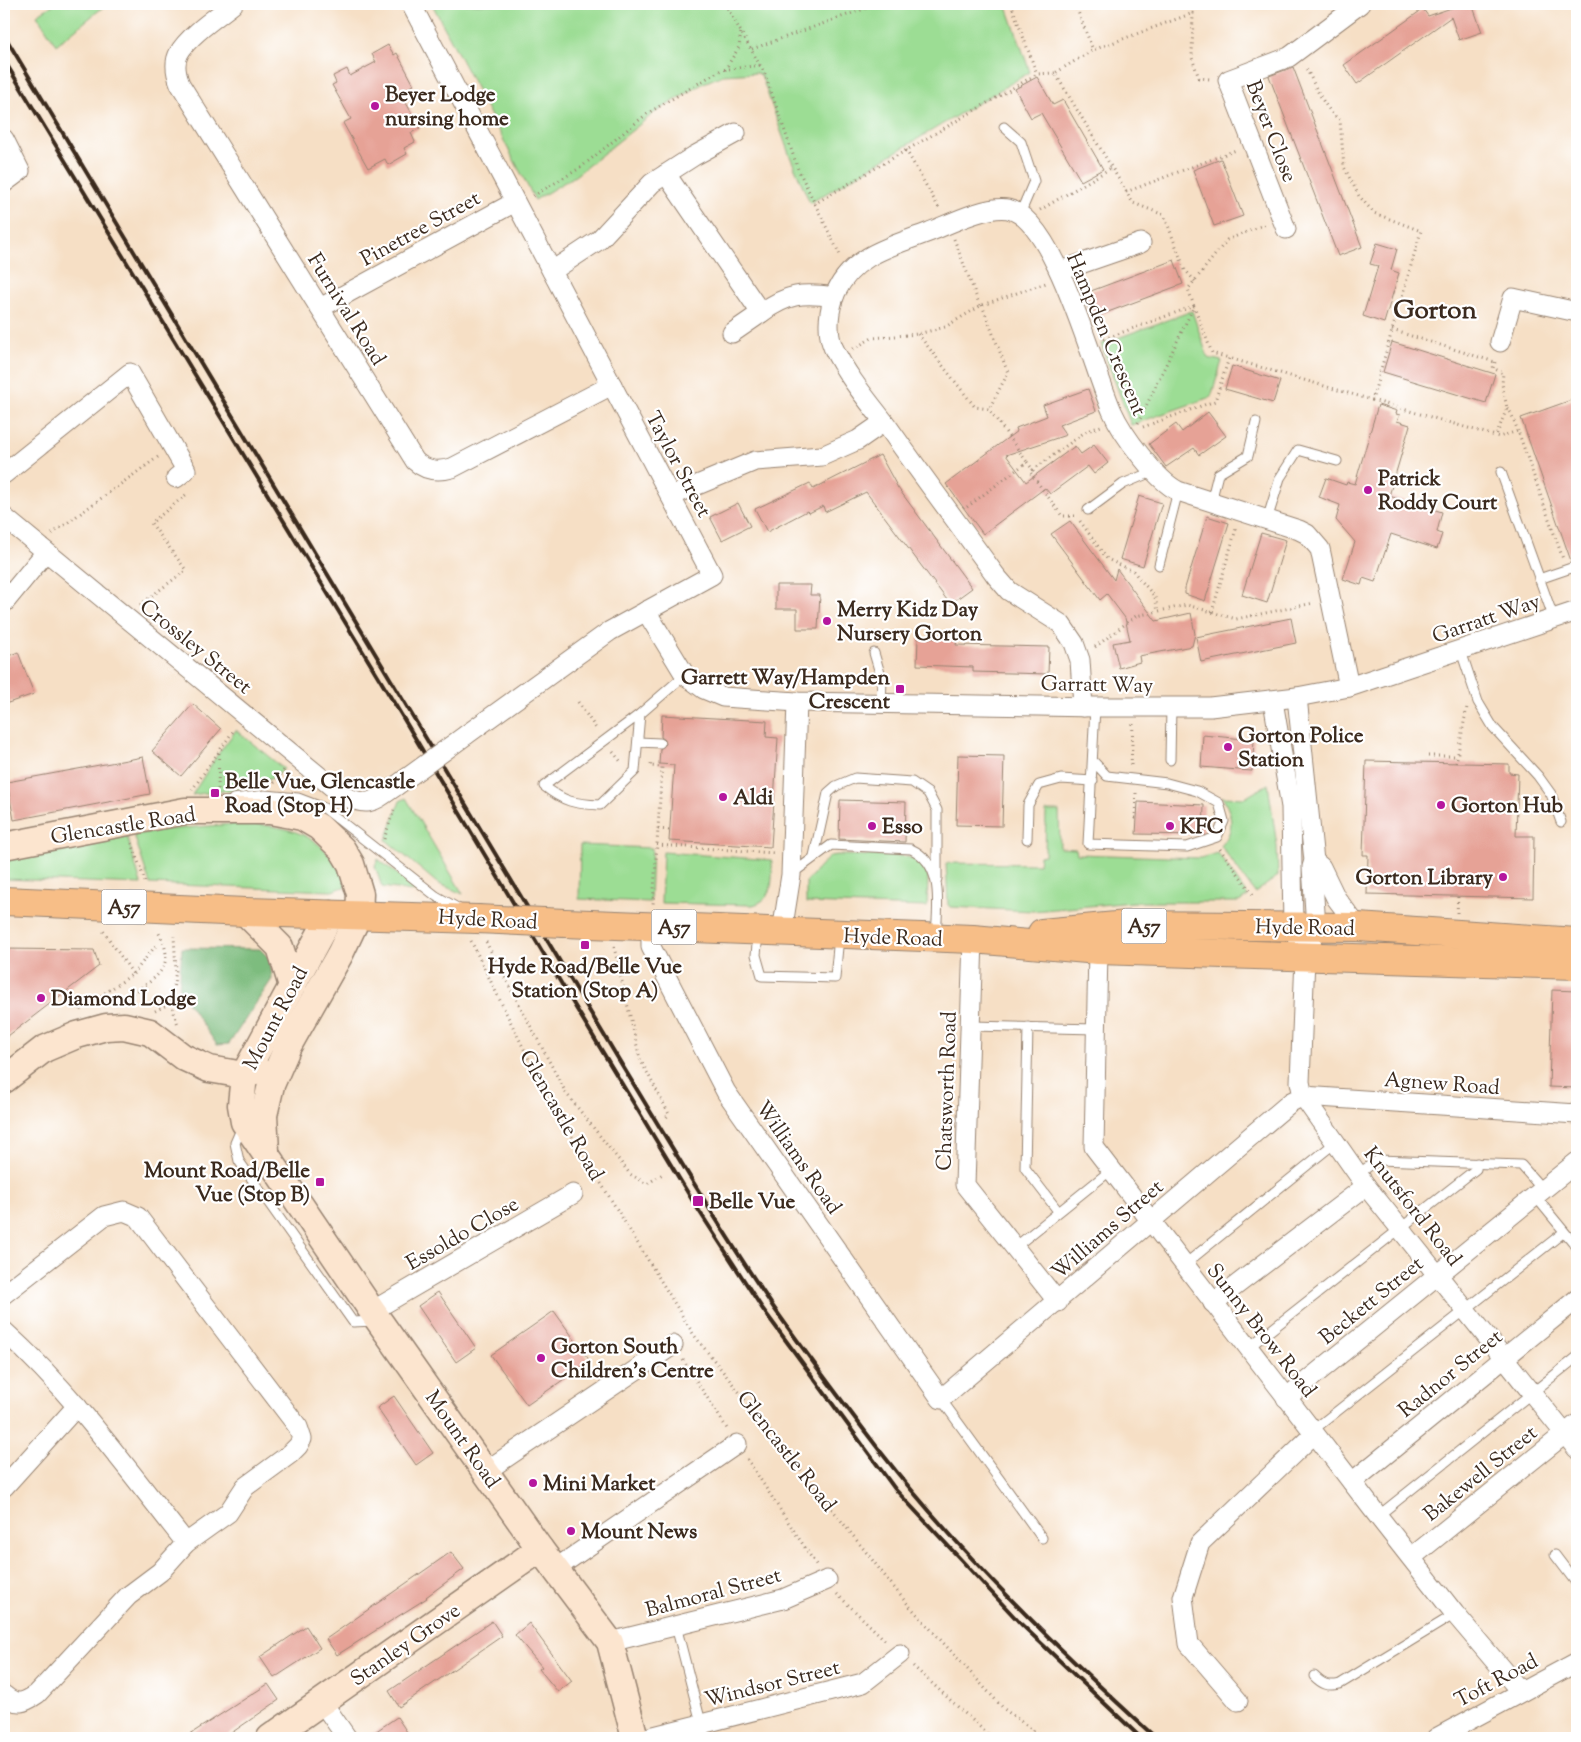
<svg xmlns="http://www.w3.org/2000/svg" width="1581" height="1742" font-family="'Sorts Mill Goudy',serif">
<style>
.green{fill:#9cdd94;stroke:#6c8459}
.forest{fill:#7dbc7e;stroke:#5c734e}
.building{fill:#e6a296}
.lines{fill:none;stroke-linecap:round;stroke-linejoin:round}
.lane-casing{stroke:#988472;stroke-width:11}
.street-casing{stroke:#988472;stroke-width:21}
.secondary-casing{stroke:#988472;stroke-width:29}
.highway-casing{stroke:#988472;stroke-width:30}
.path{stroke:#988472;stroke-width:3;stroke-dasharray:1 4;stroke-linecap:butt}
.lane{stroke:#fff;stroke-width:9}
.street{stroke:#fff;stroke-width:19}
.secondary{stroke:#fce5cf;stroke-width:26}
.highway{stroke:#f7be87;stroke-width:28}
.rail{stroke:#3b2a1e;stroke-width:4}
.street-bridge-casing{stroke:#988472;stroke-width:21;stroke-linecap:butt}
.highway-bridge-casing{stroke:#988472;stroke-width:30;stroke-linecap:butt}
.street-bridge{stroke:#fff;stroke-width:19}
.highway-bridge{stroke:#f7be87;stroke-width:28}
.poi-dot{fill:#b5179e;stroke:#fff;stroke-width:2}
.labels{text-anchor:middle;stroke-width:4.5;stroke-linejoin:round;paint-order:stroke}
.shield{fill:#fff;stroke:#766a62;stroke-width:1}
.shield-label{font-size:20px;font-weight:bold;fill:#3b2a1e}
.poi-label{font-size:21px;font-weight:bold;fill:#3b2a1e;stroke:#fff;text-anchor:start}
.street-label{font-size:21px;fill:#3b2a1e;stroke:#fff}
.district-label{font-size:26px;font-weight:bold;fill:#3b2a1e;stroke:#fff}
</style>
<rect width="100%" height="100%" fill="#fff"/>
<filter id="ink" filterUnits="userSpaceOnUse"><feTurbulence type="fractalNoise" baseFrequency=".02" numOctaves="2"/><feDisplacementMap in="SourceGraphic" scale="10" xChannelSelector="R" yChannelSelector="G"/><feConvolveMatrix kernelMatrix="1 2 1 2 8 2 1 2 1" color-interpolation-filters="sRGB"/></filter>
<filter id="wash" filterUnits="userSpaceOnUse"><feTurbulence type="fractalNoise" baseFrequency=".0096" numOctaves="4" result="noise"/><feDisplacementMap in="SourceGraphic" scale="20" xChannelSelector="R" yChannelSelector="G"/><feGaussianBlur stdDeviation="1.12" result="paint"/><feColorMatrix in="noise" values="0 0 0 0 0 0 0 0 0 0 0 0 0 0 0 0 0 1.4 0 .05"/><feComposite in="paint" operator="in"/></filter>
<g filter="url(#wash)">
<rect width="100%" height="100%" fill="#f6dfc5"/>
<g class="green">
<polygon points="54,4 107,4 56,45 37,15"/>
<polygon points="432,4 1006,4 1030,72 810,203 789,154 761,75 757,73 723,75 704,83 654,113 575,176 535,200"/>
<polygon points="1192,311 1208,358 1222,361 1211,397 1131,425 1101,344"/>
<path d="M236,730L284,769C266,789 218,791 192,795L216,757Z"/>
<path d="M1268,784L1277,846L1278,876L1255,893L1221,846C1235,830 1233,815 1222,797L1245,798Z"/>
<polygon points="406,798 463,894 437,883 386,840 400,801"/>
<polygon points="1046,811 1059,811 1060,848 1076,849 1077,854 1200,858 1218,853 1248,896 1239,902 1133,902 1033,911 950,907 948,905 946,863 1039,864 1040,856 1045,855"/>
<path d="M245,823C296,828 326,834 347,886L332,891L150,884L134,835L161,830Z"/>
<polygon points="127,836 141,884 4,879 4,859"/>
<polygon points="580,845 652,848 650,902 579,899"/>
<path d="M663,852L772,860C772,879 775,899 753,905L661,903Z"/>
<polygon points="837,855 903,856 915,859 924,867 928,876 927,907 806,903 806,882 830,856"/>
<polygon points="378,859 420,892 382,887 375,866"/>
</g>
<polygon class="forest" points="182,948 260,949 270,959 272,979 229,1044 217,1045 179,990"/>
<g id="blocks">
<g class="building">
<polygon points="1463,4 1472,4 1482,32 1459,40 1451,17 1357,84 1344,65 1423,9 1428,16"/>
<polygon points="388,45 394,55 397,53 414,85 400,92 420,128 411,133 415,142 404,148 407,154 388,165 385,159 368,168 343,123 351,119 332,85 336,83 333,76 347,69 350,76 376,62 372,54"/>
<polygon points="1293,67 1362,247 1338,256 1269,76"/>
<polygon points="1037,77 1053,105 1063,100 1103,169 1081,181 1041,113 1031,118 1015,89"/>
<polygon points="1221,159 1243,216 1214,226 1193,170"/>
<polygon points="1377,243 1397,249 1391,270 1399,273 1384,323 1363,316 1378,266 1370,264"/>
<polygon points="1174,260 1183,284 1092,318 1083,294"/>
<polygon points="1392,342 1495,374 1486,403 1383,372"/>
<polygon points="1232,366 1280,381 1273,403 1225,389"/>
<polygon points="1088,389 1096,411 1059,425 1066,435 1006,455 1026,482 1075,446 1081,454 1094,445 1108,463 1094,474 1088,466 1050,494 1045,488 983,534 946,484 1017,431 1016,428 1047,416 1043,405"/>
<polygon points="1577,398 1577,560 1571,561 1521,418"/>
<polygon points="1378,405 1397,411 1396,414 1400,415 1397,421 1410,425 1389,496 1442,512 1437,532 1442,534 1437,549 1391,534 1375,582 1363,578 1361,585 1343,579 1355,542 1336,520 1340,505 1319,497 1326,478 1346,485 1347,482 1355,484"/>
<polygon points="1208,412 1226,436 1199,455 1194,448 1166,467 1149,444 1176,424 1182,432"/>
<polygon points="880,455 898,488 972,588 950,604 866,492 825,512 823,506 809,513 807,511 767,532 755,509 810,483 813,489"/>
<polygon points="1139,496 1162,503 1143,566 1120,559"/>
<polygon points="738,503 750,526 722,540 710,517"/>
<polygon points="1207,516 1229,523 1205,601 1185,594 1185,588"/>
<polygon points="1070,521 1114,580 1117,569 1156,621 1191,613 1195,634 1192,646 1139,656 1140,662 1119,668 1113,643 1130,640 1125,618 1107,594 1100,600 1051,534"/>
<polygon points="1261,533 1286,540 1267,603 1242,595"/>
<polygon points="776,585 811,585 810,595 820,595 818,629 797,629 797,609 776,609"/>
<polygon points="1291,618 1296,643 1201,662 1196,637"/>
<polygon points="918,638 957,639 956,645 1049,647 1048,674 973,672 973,667 917,665"/>
<polygon points="18,652 34,694 8,703 4,690 4,658"/>
<polygon points="193,704 221,729 181,776 152,751"/>
<polygon points="662,715 767,721 766,737 778,738 771,847 669,841 674,765 659,764 660,749 666,744 665,740 661,737"/>
<polygon points="1203,735 1254,740 1252,771 1201,767"/>
<polygon points="958,755 1004,756 1002,826 956,825"/>
<polygon points="143,757 150,794 14,820 7,782"/>
<polygon points="1366,761 1509,764 1509,773 1518,774 1516,836 1534,836 1533,898 1367,894 1368,855 1363,855"/>
<polygon points="840,800 906,802 905,842 839,839"/>
<polygon points="1138,802 1204,805 1203,835 1136,834"/>
<polygon points="4,949 94,950 99,966 4,1039"/>
<polygon points="1552,990 1577,991 1577,1088 1549,1087"/>
<polygon points="438,1292 476,1348 456,1362 418,1306"/>
<polygon points="554,1311 590,1361 527,1405 491,1355"/>
<polygon points="394,1396 433,1453 416,1465 377,1408"/>
<polygon points="451,1552 464,1569 426,1597 427,1598 337,1655 326,1639"/>
<polygon points="492,1621 502,1636 399,1707 389,1691"/>
<polygon points="529,1623 572,1681 558,1692 539,1669 542,1667 515,1635"/>
<polygon points="306,1626 320,1648 274,1678 260,1657"/>
<polygon points="268,1684 279,1700 224,1738 184,1738"/>
<polygon points="397,1717 411,1738 366,1738"/>
</g>
</g>
</g>
<g filter="url(#ink)">
<use href="#blocks" fill-opacity="0" stroke="#988472" stroke-width="1"/>
<g class="lines">
<g class="lane-casing">
<g id="lane">
<polyline points="1004,127 1021,142 1034,181 1020,214"/>
<polyline points="1501,472 1554,619"/>
<polyline points="1211,502 1218,474 1248,456 1256,422"/>
<polyline points="1088,510 1123,484 1154,471"/>
<polyline points="1267,520 1280,478 1298,450 1337,461"/>
<polyline points="1159,565 1178,491"/>
<polyline points="1539,579 1577,566"/>
<polyline points="1461,651 1478,702 1493,727 1538,776 1551,794 1561,822"/>
<polyline points="874,653 882,680 881,704"/>
<path d="M640,714L635,771L600,805C575,804 564,802 544,786L640,714L685,675"/>
<polyline points="638,742 660,743"/>
<polyline points="1170,760 1171,707"/>
<polyline points="1094,762 1107,776 1167,783 1197,791 1219,803 1224,821 1217,837 1187,847 1088,844 1095,707"/>
<polyline points="233,799 265,795 298,798 324,808 436,896 461,910"/>
<polyline points="1027,839 1028,805 1039,785 1061,779 1093,781"/>
<polyline points="814,856 828,793 836,786 855,778 912,782 928,793 937,810 937,879"/>
<path d="M793,873L831,845L911,849C944,864 938,904 936,935"/>
<polyline points="758,934 756,955 762,976 835,978 839,937"/>
<polyline points="971,1026 1096,1029"/>
<polyline points="1028,1027 1025,1168 1058,1211"/>
<polyline points="242,1127 235,1143 239,1161 353,1322 374,1321"/>
<polyline points="1358,1174 1378,1160 1521,1165 1543,1190"/>
<polyline points="1535,1196 1577,1247"/>
<polyline points="1014,1248 1111,1170"/>
<polyline points="1184,1265 1336,1142"/>
<polyline points="1248,1348 1476,1169 1477,1163"/>
<polyline points="941,1399 1042,1538"/>
<polyline points="1312,1431 1564,1232"/>
<polyline points="1378,1516 1577,1357"/>
<polyline points="1555,1555 1577,1584"/>
<polyline points="676,1626 705,1738"/>
<path d="M1314,1676C1322,1684 1328,1687 1340,1684L1455,1614"/>
</g>
</g>
<g class="street-casing">
<g id="street">
<path d="M233,4C218,16 188,36 179,53C174,62 176,74 180,84L415,461C426,471 438,472 452,468L612,385"/>
<polyline points="411,4 712,575 610,631 466,735"/>
<polyline points="4,139 20,171 4,183"/>
<path d="M666,174L761,313C787,294 802,292 834,297"/>
<polyline points="1286,229 1228,80 1289,57 1360,4"/>
<polyline points="552,271 599,240 652,183 694,156 736,133"/>
<polyline points="1060,271 1141,243"/>
<polyline points="320,308 515,202"/>
<polyline points="732,333 761,313"/>
<polyline points="1500,342 1513,298 1577,312"/>
<polyline points="4,474 130,373 186,470 176,478"/>
<polyline points="671,496 755,461 822,456 858,440 884,422"/>
<path d="M4,517L342,795C369,808 373,802 396,786"/>
<polyline points="4,603 46,552"/>
<polyline points="646,611 685,675 704,689 723,697 797,702 1095,707 1210,707 1297,697 1349,687 1577,611"/>
<polyline points="1297,697 1314,861 1312,867 1316,927 1305,958 1300,1082 1303,1096 1366,1186 1577,1449"/>
<polyline points="1273,701 1291,807 1293,926 1297,937"/>
<path d="M1083,707L1080,660L1074,643L1061,624L1009,591L996,576C960,526 923,477 888,427C869,402 846,375 833,347C826,330 829,308 836,292C854,254 893,246 929,232C949,224 987,205 1008,209C1055,218 1093,369 1112,411C1122,434 1156,480 1178,491L1299,530L1307,534L1320,549L1349,687"/>
<polyline points="1314,861 1321,867 1336,898 1358,927"/>
<polyline points="651,926 651,947 726,1092 941,1399 1291,1102 1303,1096 1577,1114"/>
<polyline points="782,932 791,875 797,702"/>
<polyline points="973,939 965,1185 1058,1302"/>
<polyline points="1098,950 1094,1147 1378,1516 1455,1614 1521,1692"/>
<path d="M4,1294L104,1216L124,1211L138,1217L298,1427L302,1439L298,1446L290,1454L245,1487L228,1513L186,1543L160,1572L128,1596L37,1694C24,1703 17,1706 4,1695"/>
<polyline points="1213,1303 1366,1186"/>
<polyline points="372,1311 573,1194"/>
<path d="M4,1331C74,1394 128,1470 186,1543"/>
<polyline points="1286,1398 1577,1162"/>
<polyline points="486,1471 673,1345"/>
<polyline points="1352,1482 1577,1299"/>
<polyline points="4,1487 77,1406"/>
<polyline points="1412,1557 1577,1424"/>
<polyline points="555,1569 737,1444"/>
<polyline points="610,1642 783,1599 827,1580"/>
<polyline points="1238,1701 1189,1644 1183,1597 1200,1543 1314,1434"/>
<polyline points="322,1702 347,1738"/>
<polyline points="646,1738 863,1683 900,1654"/>
<polyline points="1436,1738 1577,1662"/>
</g>
</g>
<g class="secondary-casing">
<g id="secondary">
<polyline points="4,846 185,811 270,811 302,817 319,827 342,849 351,864 360,894 359,914 340,954 288,1046 271,1085 264,1115 266,1151"/>
<polyline points="245,912 280,947 292,986"/>
<polyline points="331,914 244,1075 241,1105 244,1122 372,1311 540,1549 610,1642 635,1738"/>
<polyline points="4,1080 44,1049 77,1035 106,1027 124,1026 150,1032 183,1057 209,1069 244,1075 259,1071"/>
<polyline points="270,1738 540,1549"/>
</g>
</g>
<g class="highway-casing">
<g id="highway">
<polyline points="4,901 245,912 477,919"/>
<polyline points="565,923 973,939 1098,950 1577,965"/>
<polyline points="1042,933 1127,925 1358,927 1577,942"/>
</g>
</g>
<g class="path">
<polyline points="725,4 765,74 798,169 841,257"/>
<polyline points="1011,4 1037,74"/>
<polyline points="1075,4 1093,50"/>
<polyline points="1193,13 1195,4"/>
<polyline points="752,49 878,4"/>
<polyline points="725,70 739,47 741,31"/>
<polyline points="906,150 940,210"/>
<polyline points="1126,192 1236,150"/>
<polyline points="533,196 580,168 648,113 721,70 761,65"/>
<polyline points="814,204 1037,74 1055,73"/>
<polyline points="1040,210 1111,168"/>
<polyline points="954,239 980,306"/>
<polyline points="1195,281 1185,270 1164,215 1133,203 1055,73 1093,50 1193,13 1192,58 1199,78 1210,79"/>
<polyline points="982,305 1008,373 989,409"/>
<polyline points="1392,330 1495,362"/>
<polyline points="918,334 975,407 989,409 1027,462"/>
<polyline points="1104,339 1194,306 1212,353 1229,358"/>
<polyline points="853,349 872,338 918,334 945,327 982,305 1046,283"/>
<polyline points="1495,362 1493,368 1503,373 1502,384 1507,408 1496,436"/>
<polyline points="1372,400 1499,437 1518,431 1563,559"/>
<polyline points="1507,408 1511,413 1518,431"/>
<polyline points="1138,423 1194,306 1188,289 1227,240 1266,224"/>
<path d="M1143,427L1215,401L1229,358L1372,400L1421,231L1374,213L1359,196L1344,167L1340,120C1324,109 1315,85 1306,68"/>
<polyline points="1033,470 1030,472 1062,516 1076,516"/>
<polyline points="967,507 1027,462 1033,470 1085,432 1101,426"/>
<polyline points="1080,521 1107,559 1133,571 1155,597 1158,611"/>
<polyline points="52,534 158,457"/>
<polyline points="140,605 186,570 151,523 187,494"/>
<polyline points="1212,612 1236,529"/>
<polyline points="1095,647 1136,616 1187,605 1236,619 1314,603"/>
<polyline points="578,702 597,730"/>
<polyline points="613,752 622,763"/>
<polyline points="1428,756 1456,756"/>
<polyline points="1456,763 1467,707"/>
<polyline points="651,764 650,766 662,767 653,905"/>
<polyline points="1131,765 1133,724"/>
<polyline points="274,783 284,770"/>
<polyline points="218,789 219,750"/>
<polyline points="192,790 234,730"/>
<polyline points="1136,793 1135,818 1137,818"/>
<polyline points="658,829 670,830"/>
<polyline points="384,839 394,810"/>
<polyline points="132,843 146,885"/>
<polyline points="657,845 774,853"/>
<polyline points="1220,849 1255,897"/>
<polyline points="1457,913 1458,896"/>
<polyline points="471,941 545,1092 694,1335 904,1600 1004,1709 1044,1738"/>
<polyline points="486,942 566,1093 630,1174 647,1184 664,1173"/>
<polyline points="614,947 640,1059 669,1114 665,1119"/>
<polyline points="133,974 158,943"/>
<polyline points="171,1003 178,1025"/>
<path d="M116,1004C147,982 183,972 157,930"/>
<polyline points="80,1010 133,974 102,929"/>
<polyline points="155,1011 171,1003 176,970 174,936"/>
<polyline points="683,1360 728,1430"/>
<polyline points="747,1459 817,1566"/>
<polyline points="837,1594 886,1641"/>
<polyline points="913,1666 992,1738"/>
</g>
<use href="#lane" class="lane"/>
<use href="#street" class="street"/>
<use href="#secondary" class="secondary"/>
<use href="#highway" class="highway"/>
<g class="rail">
<path d="M4,35L622,1065C672,1147 720,1229 774,1308C808,1356 844,1404 880,1451C962,1556 1058,1649 1156,1738"/>
<polyline points="4,60 402,716 570,998 694,1203 762,1308 895,1489 1021,1624 1141,1738"/>
</g>
<g class="street-bridge-casing">
<polyline id="street-bridge" points="396,786 466,735"/>
</g>
<g class="highway-bridge-casing">
<polyline id="highway-bridge" points="477,919 565,923"/>
</g>
<use href="#street-bridge" class="street-bridge"/>
<use href="#highway-bridge" class="highway-bridge"/>
</g>
</g>
<g class="poi-dot">
<circle cx="375" cy="106" r="5"/>
<circle cx="1368" cy="490" r="5"/>
<circle cx="827" cy="621" r="5"/>
<rect x="895" y="684" width="10" height="10" rx="2.5"/>
<circle cx="1228" cy="747" r="5"/>
<rect x="210" y="788" width="10" height="10" rx="2.5"/>
<circle cx="723" cy="797" r="5"/>
<circle cx="1441" cy="805" r="5"/>
<circle cx="872" cy="826" r="5"/>
<circle cx="1170" cy="826" r="5"/>
<circle cx="1503" cy="877" r="5"/>
<rect x="580" y="940" width="10" height="10" rx="2.5"/>
<circle cx="41" cy="998" r="5"/>
<rect x="315" y="1177" width="10" height="10" rx="2.5"/>
<rect x="692" y="1195" width="12" height="12" rx="2.5"/>
<circle cx="541" cy="1358" r="5"/>
<circle cx="533" cy="1483" r="5"/>
<circle cx="571" cy="1531" r="5"/>
</g>
<g class="labels">
<g class="shield">
<rect x="101.5" y="889.5" width="45" height="35" rx="4"/>
<rect x="1121.5" y="908.5" width="45" height="35" rx="4"/>
<rect x="651.5" y="909.5" width="45" height="35" rx="4"/>
</g>
<g class="shield-label">
<text x="124" y="914">A57</text>
<text x="1144" y="933">A57</text>
<text x="674" y="934">A57</text>
</g>
<g class="poi-label">
<text x="385" y="101">Beyer Lodge<tspan x="385" dy="24">nursing home</tspan></text>
<text x="1378" y="485">Patrick<tspan x="1378" dy="24">Roddy Court</tspan></text>
<text x="837" y="616">Merry Kidz Day<tspan x="837" dy="24">Nursery Gorton</tspan></text>
<text x="890" y="684" text-anchor="end">Garrett Way/Hampden<tspan x="890" dy="24">Crescent</tspan></text>
<text x="1238" y="742">Gorton Police<tspan x="1238" dy="24">Station</tspan></text>
<text x="225" y="788">Belle Vue, Glencastle<tspan x="225" dy="24">Road (Stop H)</tspan></text>
<text x="733" y="804">Aldi</text>
<text x="1451" y="812">Gorton Hub</text>
<text x="882" y="833">Esso</text>
<text x="1180" y="833">KFC</text>
<text x="1493" y="884" text-anchor="end">Gorton Library</text>
<text x="585" y="973" text-anchor="middle">Hyde Road/Belle Vue<tspan x="585" dy="24">Station (Stop A)</tspan></text>
<text x="51" y="1005">Diamond Lodge</text>
<text x="310" y="1177" text-anchor="end">Mount Road/Belle<tspan x="310" dy="24">Vue (Stop B)</tspan></text>
<text x="709" y="1208">Belle Vue</text>
<text x="551" y="1353">Gorton South<tspan x="551" dy="24">Children's Centre</tspan></text>
<text x="543" y="1490">Mini Market</text>
<text x="581" y="1538">Mount News</text>
</g>
<g class="street-label">
<text transform="translate(1272 131) rotate(69)" y="7">Beyer Close</text>
<text transform="translate(420 228) rotate(-29)" y="7">Pinetree Street</text>
<text transform="translate(347 309) rotate(58)" y="7">Furnival Road</text>
<text transform="translate(1107 334) rotate(67)" y="7">Hampden Crescent</text>
<text transform="translate(679 464) rotate(62)" y="7">Taylor Street</text>
<text transform="translate(1486 618) rotate(-19)" y="7">Garratt Way</text>
<text transform="translate(196 646) rotate(39)" y="7">Crossley Street</text>
<text transform="translate(1097 684) rotate(1)" y="7">Garratt Way</text>
<text transform="translate(123 825) rotate(-9)" y="7">Glencastle Road</text>
<text transform="translate(488 919) rotate(3)" y="7">Hyde Road</text>
<text transform="translate(1305 927) rotate(1)" y="7">Hyde Road</text>
<text transform="translate(893 937) rotate(2)" y="7">Hyde Road</text>
<text transform="translate(275 1018) rotate(-62)" y="7">Mount Road</text>
<text transform="translate(1442 1083) rotate(4)" y="7">Agnew Road</text>
<text transform="translate(946 1091) rotate(-88)" y="7">Chatsworth Road</text>
<text transform="translate(562 1115) rotate(60)" y="7">Glencastle Road</text>
<text transform="translate(799 1157) rotate(55)" y="7">Williams Road</text>
<text transform="translate(1413 1206) rotate(52)" y="7">Knutsford Road</text>
<text transform="translate(1107 1229) rotate(-41)" y="7">Williams Street</text>
<text transform="translate(462 1233) rotate(-30)" y="7">Essoldo Close</text>
<text transform="translate(1371 1300) rotate(-39)" y="7">Beckett Street</text>
<text transform="translate(1262 1330) rotate(52)" y="7">Sunny Brow Road</text>
<text transform="translate(1450 1373) rotate(-39)" y="7">Radnor Street</text>
<text transform="translate(463 1439) rotate(55)" y="7">Mount Road</text>
<text transform="translate(787 1451) rotate(52)" y="7">Glencastle Road</text>
<text transform="translate(1480 1473) rotate(-39)" y="7">Bakewell Street</text>
<text transform="translate(713 1592) rotate(-15)" y="7">Balmoral Street</text>
<text transform="translate(405 1644) rotate(-35)" y="7">Stanley Grove</text>
<text transform="translate(1496 1680) rotate(-28)" y="7">Toft Road</text>
<text transform="translate(772 1683) rotate(-14)" y="7">Windsor Street</text>
</g>
<g class="district-label">
<text x="1435" y="318">Gorton</text>
</g>
</g>
<rect width="1581" height="1742" fill="none" stroke="#fff" stroke-width="20"/>
</svg>
